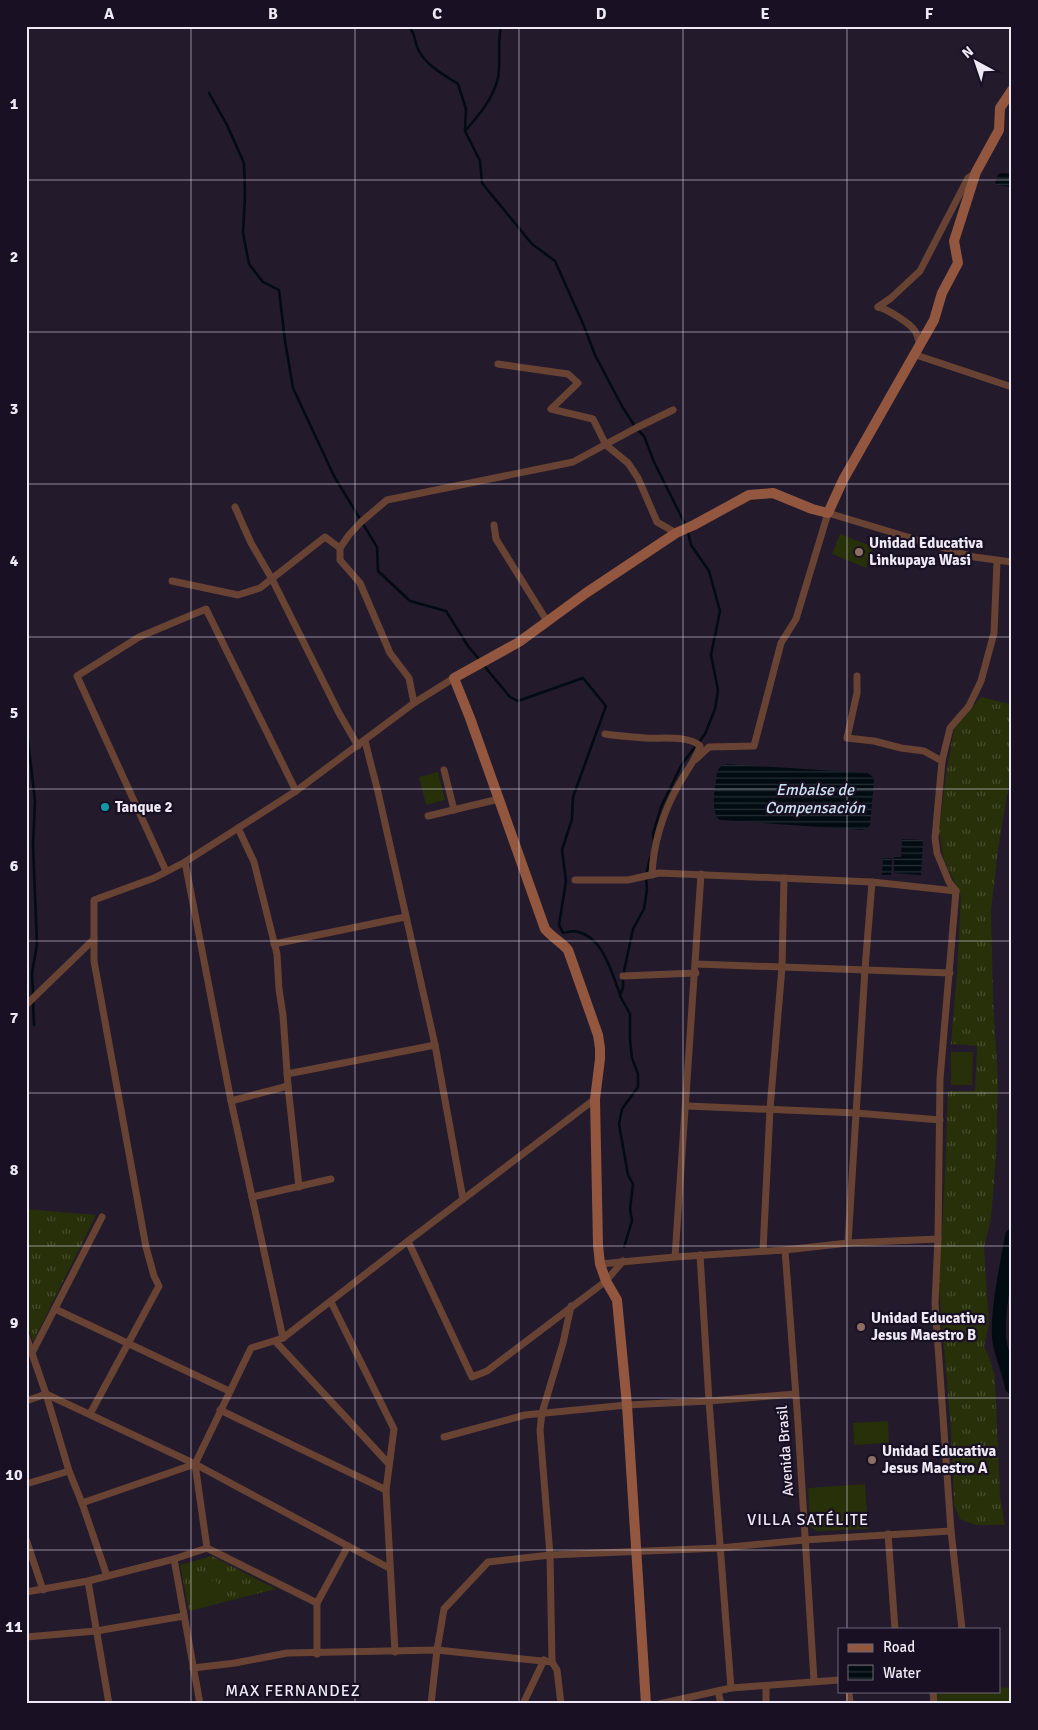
<svg xmlns="http://www.w3.org/2000/svg" width="1038" height="1730" font-family="Signika,sans-serif">
<style>
.grass{fill:url(#grass-tufts)}
.garden{fill:#273009}
.water{fill:url(#water-rules)}
.lines{fill:none;stroke-linecap:round;stroke-linejoin:round}
.stream{stroke:#010b12;stroke-width:2.5}
.river{stroke:#010b12;stroke-width:14}
.street{stroke:#684334;stroke-width:7}
.secondary{stroke:#92573e;stroke-width:10}
.grid{fill:none;stroke:#efe9f6;stroke-width:1;stroke-opacity:0.55}
.education-dot{fill:#8d6e63;stroke:#191123;stroke-width:2}
.culture-dot{fill:#0f9aa8;stroke:#191123;stroke-width:2}
.labels{text-anchor:middle;stroke-width:4.5;stroke-linejoin:round;paint-order:stroke}
.poi-label{font-size:15px;font-weight:bold;fill:#efe9f6;stroke:#191123;text-anchor:start}
.street-label{font-size:15px;fill:#efe9f6;stroke:#191123}
.water-label{font-size:16px;font-style:italic;fill:#cce2f1;stroke:#191123}
.neighbourhood-label{font-size:16px;letter-spacing:1px;fill:#efe9f6;stroke:#191123}
.neatline{fill:none;stroke:#efe9f6;stroke-width:2}
.grid-label{font-size:16px;text-anchor:middle;font-weight:bold;fill:#efe9f6}
</style>
<defs>
<pattern id="grass-tufts" width="24" height="20" patternUnits="userSpaceOnUse" patternTransform="scale(1.25)"><rect width="24" height="20" fill="#273009"/><path d="M3 7l-1-3M5 7V3M7 7l1-3M15 17l-1-3M17 17v-4M19 17l1-3" fill="none" stroke="#474e2d"/></pattern>
<pattern id="water-rules" width="6" height="5" patternUnits="userSpaceOnUse" patternTransform="scale(1.25)"><rect width="6" height="5" fill="#010b12"/><path d="M0 2.5h6" fill="none" stroke="#262f35"/></pattern>
</defs>
<rect width="100%" height="100%" fill="#231a2c"/>
<g class="grass">
<polygon points="981,697 1009,704 1012,716 1012,765 998,850 991,910 993,998 998,1081 996,1156 991,1219 984,1247 989,1324 984,1346 991,1362 995,1378 1000,1497 1005,1525 976,1525 960,1519 954,1505 951,1429 939,1290 945,1173 948,1091 975,1091 977,1046 951,1044 957,973 961,896 944,860 939,831 946,776 954,729"/>
<polygon points="26,1209 96,1215 33,1342 26,1322"/>
<polygon points="212,1556 276,1589 189,1611 180,1565"/>
</g>
<g class="garden">
<polygon points="840,534 874,547 866,568 832,554"/>
<polygon points="438,772 445,800 426,805 419,777"/>
<polygon points="951,1052 973,1052 972,1085 951,1085"/>
<rect x="26" y="1224" width="13" height="22"/>
<polygon points="888,1421 889,1443 854,1445 853,1423"/>
<polygon points="865,1484 868,1529 817,1531 810,1527 808,1488"/>
<polygon points="216,1580 221,1599 191,1606 187,1587"/>
<polygon points="1012,1687 1012,1704 937,1704 936,1694 964,1691 999,1691 999,1688"/>
</g>
<g class="water">
<polygon points="1002,173 1012,174 1012,187 996,185 995,183 998,174"/>
<path d="M727,764L867,773L872,776L874,781L870,825L867,828L862,830L720,820C709,812 716,785 717,772L720,767Z"/>
<polygon points="902,839 923,840 921,875 894,873 894,857 901,857"/>
<polygon points="883,858 892,858 891,875 882,875"/>
</g>
<g class="lines">
<g class="stream">
<path d="M408,26C416,32 414,43 419,51C427,66 444,75 458,84L466,109L465,131L480,161L482,183L532,244L555,261L584,326L595,355L623,408L636,428L644,436L654,462L686,526"/>
<polyline points="26,27 28,26"/>
<polyline points="209,93 227,125 244,163 245,195 243,233 249,264 263,282 279,290 285,341 293,388 334,476 377,547 378,571 410,601 446,611 468,646 479,659"/>
<path d="M465,131C479,115 493,99 498,78C501,61 497,43 501,26"/>
<path d="M485,667L510,697L518,701L583,678L606,706L573,797L572,819L562,850L566,881L559,925L563,933C568,932 574,930 578,932C603,937 612,974 620,994"/>
<polyline points="26,723 35,801 33,845 37,944 32,973 33,995"/>
<polyline points="654,841 653,834 661,807 682,764 705,734 715,709 718,690 711,655 720,611 709,571 691,545 688,532"/>
<polyline points="33,1001 34,1025"/>
<polyline points="624,1247 632,1221 630,1209 633,1184 628,1175 619,1124 622,1109 638,1087 638,1074 632,1058 630,1039 630,1014 620,996 623,987 623,976 633,929 644,909 647,889 646,876 650,858"/>
</g>
<path class="river" d="M1012,1236C1007,1266 997,1309 999,1338C1001,1355 1009,1370 1012,1387"/>
<g class="street">
<polyline points="878,307 891,298 920,271 968,178 975,173"/>
<path d="M878,307C887,309 910,323 915,331C918,336 919,341 920,346"/>
<polyline points="916,355 1012,387"/>
<polyline points="498,364 568,374 578,383 551,409 593,419 606,445 628,463 638,478 657,522 676,533"/>
<polyline points="235,507 251,543 272,579 339,713 358,746"/>
<polyline points="494,525 496,539 547,621"/>
<polyline points="340,548 340,560 360,583 390,653 409,678 414,703"/>
<polyline points="172,581 238,595 260,588 325,537 340,548 349,535 361,522 387,500 573,462 636,428 673,410"/>
<polyline points="857,676 857,693 847,738 874,741 901,748 924,751 942,761 935,838 937,853 949,882 956,891 940,1079 938,1239 935,1303 951,1531 962,1629"/>
<path d="M605,734C618,736 632,737 645,738C660,739 689,735 700,746C695,761 685,773 678,786C663,812 653,845 652,875"/>
<polyline points="365,741 378,792 435,1045 463,1199"/>
<polyline points="695,760 709,747 754,746 781,643 796,619 828,513 974,557 1012,562"/>
<polyline points="942,761 950,728 969,706 981,681 994,633 997,561"/>
<polyline points="444,770 454,810"/>
<polyline points="428,816 499,799"/>
<polyline points="238,828 254,862 277,954 279,989 283,1015 288,1086 299,1187"/>
<polyline points="185,862 231,1101 283,1338"/>
<polyline points="166,871 77,676 139,637 206,609 296,791"/>
<polyline points="575,880 628,880 659,873 872,882 956,891"/>
<polyline points="94,939 94,900 154,878 185,862 296,791 414,703 454,678"/>
<polyline points="274,944 405,917"/>
<polyline points="696,964 950,973"/>
<polyline points="623,976 696,973"/>
<polyline points="26,1005 94,939 94,961 146,1247 154,1276 159,1286 90,1414"/>
<polyline points="287,1074 435,1045"/>
<polyline points="231,1101 288,1086"/>
<polyline points="687,1106 856,1113 940,1120"/>
<polyline points="252,1197 331,1179"/>
<polyline points="408,1241 472,1377 487,1371 606,1281 623,1261"/>
<polyline points="848,1243 865,969 872,882"/>
<polyline points="785,1250 798,1423 814,1681"/>
<polyline points="763,1251 770,1109 782,967 784,878"/>
<polyline points="700,1255 709,1401 731,1688"/>
<polyline points="675,1257 701,874"/>
<polyline points="600,1264 675,1257 785,1250 848,1243 938,1239"/>
<polyline points="331,1302 394,1429 386,1490 395,1652"/>
<polyline points="55,1309 229,1391"/>
<polyline points="26,1336 46,1394 69,1471 82,1503 107,1576"/>
<polyline points="275,1341 389,1464"/>
<polyline points="32,1353 102,1217"/>
<polyline points="26,1401 46,1394 195,1464 389,1568"/>
<polyline points="220,1410 386,1490"/>
<polyline points="444,1437 525,1415 627,1405 709,1401 795,1394"/>
<polyline points="195,1464 207,1548"/>
<polyline points="26,1484 69,1471"/>
<polyline points="82,1503 195,1464 251,1348 283,1338 408,1241 595,1099"/>
<polyline points="888,1534 895,1629"/>
<polyline points="26,1539 43,1590"/>
<polyline points="88,1581 109,1704"/>
<polyline points="26,1592 88,1581 174,1559"/>
<polyline points="26,1637 96,1631 184,1616"/>
<polyline points="317,1654 317,1603 348,1546"/>
<polyline points="193,1668 235,1663 287,1653 437,1650 552,1662"/>
<polyline points="766,1686 766,1704"/>
<polyline points="718,1691 721,1704"/>
<polyline points="849,1691 850,1704"/>
<polyline points="933,1691 934,1704"/>
<polyline points="200,1704 174,1559 207,1548 317,1603"/>
<polyline points="431,1704 437,1650 444,1609 488,1562 550,1555 720,1548 804,1540 951,1531"/>
<polyline points="523,1704 544,1660"/>
<polyline points="561,1704 557,1670 552,1662 550,1555 540,1430 542,1413 563,1343 571,1306"/>
<polyline points="659,1704 731,1688 839,1680"/>
</g>
<path class="secondary" d="M646,1704L627,1405L617,1300L606,1281L600,1264L598,1245L595,1099L600,1059V1048L598,1035L568,950C561,942 552,937 545,929L470,718L454,678L519,642L586,593L676,533L694,525L749,495L773,493L812,509L828,513L843,480L934,320L942,293L958,263L954,241L976,172L999,130L1000,108L1012,90"/>
</g>
<path class="grid" d="M191,26V1704M355,26V1704M519,26V1704M683,26V1704M847,26V1629M26,180H1012M26,332H1012M26,484H1012M26,637H1012M26,789H1012M26,941H1012M26,1093H1012M26,1246H1012M26,1398H1012M26,1550H1012M847,1691V1704"/>
<g class="education-dot">
<circle cx="859" cy="552" r="5"/>
<circle cx="861" cy="1327" r="5"/>
<circle cx="872" cy="1460" r="5"/>
</g>
<circle class="culture-dot" cx="105" cy="807" r="5"/>
<g class="labels">
<g class="poi-label">
<text x="869" y="548">Unidad Educativa<tspan x="869" dy="17">Linkupaya Wasi</tspan></text>
<text x="115" y="812">Tanque 2</text>
<text x="871" y="1323">Unidad Educativa<tspan x="871" dy="17">Jesus Maestro B</tspan></text>
<text x="882" y="1456">Unidad Educativa<tspan x="882" dy="17">Jesus Maestro A</tspan></text>
</g>
<g class="street-label">
<text transform="translate(785 1451) rotate(-94)" y="5">Avenida Brasil</text>
</g>
<g class="water-label">
<text x="815" y="795">Embalse de<tspan x="815" dy="18">Compensación</tspan></text>
</g>
<g class="neighbourhood-label">
<text x="808" y="1525">VILLA SATÉLITE</text>
<text x="293" y="1696">MAX FERNANDEZ</text>
</g>
</g>
<rect width="1038" height="1730" fill="none" stroke="#191123" stroke-width="55"/>
<rect x="838" y="1628" width="162" height="65" fill="#191123" stroke="#6f6777"/>
<rect x="848" y="1644" width="25" height="8" fill="#92573e" stroke="#6f6777"/>
<text x="883" y="1652" font-size="15" fill="#efe9f6">Road</text>
<rect x="848" y="1665" width="25" height="15" fill="url(#water-rules)" stroke="#6f6777"/>
<text x="883" y="1678" font-size="15" fill="#efe9f6">Water</text>
<g transform="translate(976 62) rotate(320)" stroke="#191123" stroke-width="4" paint-order="stroke">
<path d="M0-4L9 19L0 12L-9 19Z" fill="#efe9f6"/>
<text y="-8" font-size="14" font-weight="bold" text-anchor="middle" fill="#efe9f6">N</text>
</g>
<rect x="28" y="28" width="982" height="1674" class="neatline"/>
<g class="grid-label">
<text x="109" y="19">A</text>
<text x="273" y="19">B</text>
<text x="437" y="19">C</text>
<text x="601" y="19">D</text>
<text x="765" y="19">E</text>
<text x="929" y="19">F</text>
<text x="14" y="109">1</text>
<text x="14" y="262">2</text>
<text x="14" y="414">3</text>
<text x="14" y="566">4</text>
<text x="14" y="718">5</text>
<text x="14" y="871">6</text>
<text x="14" y="1023">7</text>
<text x="14" y="1175">8</text>
<text x="14" y="1328">9</text>
<text x="14" y="1480">10</text>
<text x="14" y="1632">11</text>
</g>
</svg>
